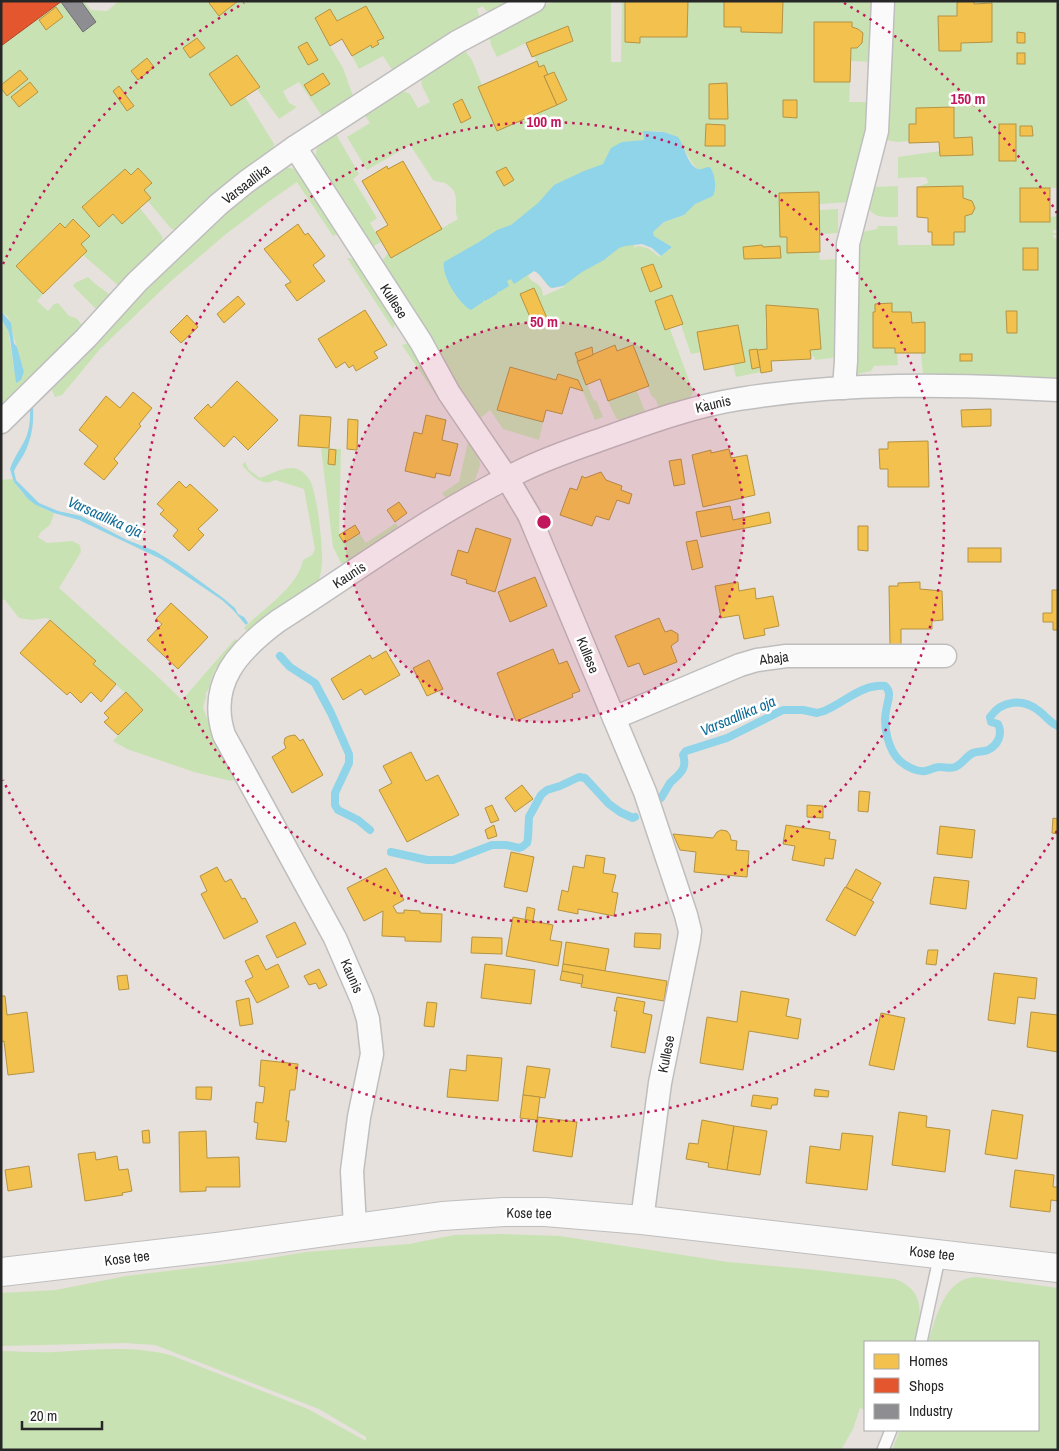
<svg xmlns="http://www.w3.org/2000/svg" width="1059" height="1451" font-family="'Archivo Narrow',sans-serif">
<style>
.green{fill:#c9e2b4;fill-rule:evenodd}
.water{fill:#8fd4e9}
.homes{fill:#f2c14e;stroke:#b59342}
.shops{fill:#e4572e;stroke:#ab492c}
.industry{fill:#8d8d92;stroke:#6e6e72}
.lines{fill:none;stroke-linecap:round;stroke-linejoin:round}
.stream{stroke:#8fd4e9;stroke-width:8}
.lane-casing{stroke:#bfbebe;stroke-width:14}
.street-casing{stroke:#bfbebe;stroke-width:25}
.secondary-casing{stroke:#bfbebe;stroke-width:30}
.lane{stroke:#fbfafa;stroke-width:11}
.street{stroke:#fbfafa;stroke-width:22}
.secondary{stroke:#fbfafa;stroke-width:28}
.ring{fill:none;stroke:#c2185b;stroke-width:2.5;stroke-dasharray:2.5 5}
.labels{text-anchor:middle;stroke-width:5;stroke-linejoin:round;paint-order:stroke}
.street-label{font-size:14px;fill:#272727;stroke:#fff}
.water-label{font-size:15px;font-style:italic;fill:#0d6b96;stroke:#fff}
.centre{fill:#c2185b;stroke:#fff;stroke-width:2.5}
.ring-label{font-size:15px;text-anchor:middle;font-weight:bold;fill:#c2185b;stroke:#fff;stroke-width:5;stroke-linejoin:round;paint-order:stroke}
</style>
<rect width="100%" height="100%" fill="#e6e1dc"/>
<g class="green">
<polygon points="81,1 84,1 91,10 107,11 119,1 211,1 209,3 238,1 512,1 491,11 486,11 483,6 477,9 480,18 393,71 383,56 359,69 352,56 371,45 373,48 378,45 377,41 383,38 366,6 337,21 330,9 330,46 343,68 353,96 322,116 299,82 283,91 289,103 297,107 279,119 257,89 260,87 236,56 209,74 231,106 245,97 274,144 273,149 178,229 172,229 168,225 148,201 151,198 144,190 138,168 131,175 125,169 82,207 99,226 113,214 122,223 140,208 162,236 163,242 120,287 83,255 87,251 81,244 89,235 74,219 65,228 59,223 16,266 43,294 37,301 48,311 54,304 58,303 69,316 76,318 83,326 1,409 1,319 8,330 16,382 21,380 24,372 8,317 1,311 1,46 61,2 83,32 96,22"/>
<path d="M555,1H611V62H621L622,1H625V42L640,43V37H687L688,1H724V27H741V32L782,33L783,1H877L875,62L850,61L851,48H857L863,40L861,31L852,27V22H814V82H850L849,102H869L871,106L852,202L819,204V192L780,193L787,237L819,252L820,260L838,259L839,357L815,360L814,356L810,357V350L821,349L818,309L766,305L767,317L765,318L767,349L749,350L752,368L760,367L761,372L736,377L733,364L745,362L738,325L698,332L701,352L691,354L681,325L683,324L672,295L655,301L665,330L670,329L693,391L690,399L659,409L656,400L651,395L633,345L617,351L614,345L594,353L591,347L575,353L586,384H587L594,401L596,400L603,417L595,420L578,380L558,374L556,380L510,367L497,410L543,422L539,440L503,429L490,410L478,420L382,263L383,260L388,253L391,258L458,219C452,208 462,195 448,185C444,181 438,183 433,180L410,145L367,170L347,137L370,123L364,114L403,91L410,94L418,108L430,102L422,86L421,78L465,51L472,60L482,85L478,87L497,131L567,100L554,72L548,75L544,65L539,67L534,56L573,41L568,26L526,43L497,57L491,45L489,36L542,6ZM656,131C688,133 680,154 700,171L688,210L684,215L664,222L653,232L654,236L672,247L660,257C653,252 648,246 637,246L635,248L634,244L600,250L563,282L564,287L543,296C543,282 533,285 528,276L534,271L538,273L550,288L558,287L530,266L505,281L614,156L644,140L643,132Z"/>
<polygon points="889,1 958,1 957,4 957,16 938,16 939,51 961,51 961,43 992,42 992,4 974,4 974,1 1058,1 1058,188 1020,188 1050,217 1058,216 1058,230 1053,230 1053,233 1058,233 1058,235 1053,235 1054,238 1058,238 1058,383 923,376 921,353 925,352 925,323 912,323 911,312 892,312 892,304 873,312 873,348 895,348 895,353 897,353 898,365 874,366 871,371 853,375 854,263 862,232 877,229 878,226 897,226 898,245 954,245 954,232 965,232 965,216 972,214 975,208 972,201 963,198 962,186 917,187 928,183 927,179 925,177 898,178 898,157 940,151 940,156 972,155 972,137 954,138 954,107 916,108 916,124 909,124 909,141 897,142 886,140"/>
<path d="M336,134L359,174L353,179L377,218L370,223L381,242L372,247L316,160C315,144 322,140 336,134Z"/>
<polygon points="285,167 299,170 339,233 333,236 297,182 268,202 226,234 171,281 100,349 62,395 55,397 52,390 53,387 153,281 229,208"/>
<path d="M898,186V217C887,217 874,219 868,207L874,187Z"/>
<polygon points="838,209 838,233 820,234 820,210"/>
<polygon points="347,258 355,259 394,321 395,324 393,329"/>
<path d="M88,277C95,285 104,289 111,296L98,311L73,286L75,283Z"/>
<polygon points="409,343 479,455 480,466 473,485 447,500 442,493 459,482 468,442 402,345"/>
<polygon points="637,391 645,412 620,421 616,418 608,401"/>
<polygon points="321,448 341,449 339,535 344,542 359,533 366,543 396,523 399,529 347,564 341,563 333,547"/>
<path d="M245,462L249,470L260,478C270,475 286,465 297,469C301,470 307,475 309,479C317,490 323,547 322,562C322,569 320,575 319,581L250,635L244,628C263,609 298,587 303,560L312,555L315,549L304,489L275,480C262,488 250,474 242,465Z"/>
<path d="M13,479C21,496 37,507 54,513L50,525L41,532L38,537L47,543L72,541L80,545L81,552L59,588L156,675L182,700L235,639L238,641C232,651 221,660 215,670C210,678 211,687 206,693V697L203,707L206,716L239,778L231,781L194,772L127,749L113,741L143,709L93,664L95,661L51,620L46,618L32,620L19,618L5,600L1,599V480Z"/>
<path d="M503,1234L560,1236L728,1262L817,1270L895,1279C927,1291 921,1316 914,1342H865V1410L860,1408L853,1429L841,1450H1V1351C19,1351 37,1353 55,1352C94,1350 135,1345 173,1356L308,1409L366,1441V1437L319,1409L155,1345L125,1343L1,1346V1293L56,1290L126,1276L258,1260L306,1252L409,1244L454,1235Z"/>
<path d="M976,1277L1058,1288V1450H892L900,1430H1038V1342H928C936,1318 944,1278 976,1277Z"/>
</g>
<g class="water">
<path d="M643,131L664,132L678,137C685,146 687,165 698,169C702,170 706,167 710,167C715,174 717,188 713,196L695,204L684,215L664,222L653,232L654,236L672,247L661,256L652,248L642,244L625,246L619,248L604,260L582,272L563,286L552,288C545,285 542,274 534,271L514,284L511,279L507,281L509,286L499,292L498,291L497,294L485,301L484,300L483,302L471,310C459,304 441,275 444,262L479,242L497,230L511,225L538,203L554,185L584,171L603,164L611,148L622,142L644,140Z"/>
<polygon points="1,311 11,323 14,343 17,347 24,372 21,380 16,383 10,338 8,330 1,319"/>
<path d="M33,407C34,422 32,436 26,450C23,457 17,464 14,471L16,480L39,503L58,511L81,516L127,540L155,551L178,565L223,598L235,608L238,614L244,617L248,623L246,625L233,610L222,600L161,559L79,520L54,513L36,505L28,499L14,482L10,469C20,443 31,442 30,409Z"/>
</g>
<g class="homes">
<polygon points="211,1 238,1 219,16 209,3"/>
<polygon points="625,1 688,1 687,37 640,37 640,43 625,42"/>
<polygon points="724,1 783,1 782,33 741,32 741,27 724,27"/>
<polygon points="958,1 974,1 974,4 992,3 992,42 961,43 961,51 939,51 938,16 957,16 957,3 958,3"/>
<polygon points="366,6 384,38 377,41 379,44 372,48 371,45 352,56 342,39 330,46 315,18 330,9 337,21"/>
<polygon points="56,7 63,17 46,30 39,20"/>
<polygon points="814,22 852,22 852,27 858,29 863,33 862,43 857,48 851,48 850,82 814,82"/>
<polygon points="568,26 573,41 532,57 526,43"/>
<polygon points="1017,32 1025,33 1025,43 1017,43"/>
<polygon points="197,38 205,48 190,58 183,48"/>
<polygon points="307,42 318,60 308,65 298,47"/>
<rect x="1017" y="53" width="8" height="11"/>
<polygon points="237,55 260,87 231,106 209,74"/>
<polygon points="147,58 154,67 138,80 131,71"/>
<polygon points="537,61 539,67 544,65 548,75 544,76 557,105 497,131 478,87"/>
<polygon points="20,70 28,79 7,96 1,88 1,85"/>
<polygon points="554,72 567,100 557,105 544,76"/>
<polygon points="323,73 330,84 311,96 304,85"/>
<polygon points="30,82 38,92 19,107 11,97"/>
<polygon points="727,83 728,119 709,119 709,84"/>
<polygon points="119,86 134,106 127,111 113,91"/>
<polygon points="462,99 471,118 461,123 453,104"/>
<polygon points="783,100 797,100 797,118 783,117"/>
<polygon points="954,107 954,138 972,137 973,155 940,156 939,142 909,143 909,124 916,124 916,108"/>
<polygon points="706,124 725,125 725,146 705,146"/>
<rect x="999" y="124" width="17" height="37"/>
<polygon points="1020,126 1032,126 1033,136 1020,136"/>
<polygon points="403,161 442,229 391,258 376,232 388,225 362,181 387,166 388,169"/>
<polygon points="506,167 514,180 504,186 496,172"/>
<polygon points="138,168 152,183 144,190 151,198 122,224 113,214 99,227 82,207 125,169 131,175"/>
<polygon points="963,186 963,198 972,201 975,208 972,214 965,216 965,232 954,232 954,245 932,245 932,232 928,232 928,218 917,217 917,187"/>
<rect x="1020" y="188" width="30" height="34"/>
<polygon points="819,192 820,252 787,253 787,237 780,237 779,193"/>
<polygon points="73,219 90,236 81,244 87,251 43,294 16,266 60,223 65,228"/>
<polygon points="298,224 305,235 308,233 325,256 313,265 325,281 297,301 285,285 291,282 264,249"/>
<polygon points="762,245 763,247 780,246 781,258 744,259 743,247"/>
<rect x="1023" y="248" width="15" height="22"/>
<polygon points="653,264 662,287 650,292 641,268"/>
<polygon points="534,288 550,325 547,326 533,324 520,294"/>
<polygon points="672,295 683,324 665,330 655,301"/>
<polygon points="238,296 245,304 224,323 217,314"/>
<polygon points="892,303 892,312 911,312 912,323 925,322 925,353 895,353 895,348 873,348 873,312 875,312 875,304"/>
<polygon points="766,305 818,309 821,349 810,350 811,359 771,361 772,371 761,373 757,350 767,349"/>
<polygon points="365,310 387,345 374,352 378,358 356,371 353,365 349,368 345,362 336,368 318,339"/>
<polygon points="1006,311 1017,311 1017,333 1007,333"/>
<polygon points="187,315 198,327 181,343 170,332"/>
<polygon points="738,325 745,362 704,370 697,332"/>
<polygon points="615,345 617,351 633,345 649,386 608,401 600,379 586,385 577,361"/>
<polygon points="592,347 593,355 578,361 575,353"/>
<polygon points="757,349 760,367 752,369 749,350"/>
<rect x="960" y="354" width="12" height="7"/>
<polygon points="510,367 556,380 558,374 578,380 583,391 570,387 562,414 546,410 543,422 497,410"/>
<polygon points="237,381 278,420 248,450 234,436 224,447 194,418 208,404 211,408"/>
<polygon points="133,392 152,408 139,424 141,426 114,459 118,463 104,480 84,464 98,446 79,430 106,396 120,408"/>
<polygon points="991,409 991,426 962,427 961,410"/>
<polygon points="300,415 331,417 329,448 298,446"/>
<polygon points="426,415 446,420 442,440 458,444 450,476 436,473 435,478 405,471 414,432 422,434"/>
<polygon points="348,419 358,420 357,450 347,449"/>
<polygon points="928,441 929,487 888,487 888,469 880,469 879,449 888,449 888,442"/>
<polygon points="329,449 336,450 335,465 328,464"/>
<polygon points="729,449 731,458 747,455 755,495 703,507 692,455 711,450 711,453"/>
<polygon points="681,459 685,484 674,486 669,461"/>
<polygon points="601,472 606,480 622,486 621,490 632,494 629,504 617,500 609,520 596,516 592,526 560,515 570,488 577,490 582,476 585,478"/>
<polygon points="179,481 186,488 190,484 218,510 198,529 204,535 189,551 173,536 178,530 160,514 164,510 157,504"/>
<polygon points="399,502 407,513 395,522 387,510"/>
<polygon points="730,506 733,520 769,512 771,523 701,537 696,512"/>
<polygon points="355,525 360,533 344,543 339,535"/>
<polygon points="858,526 868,526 868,551 858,550"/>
<polygon points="476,528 511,539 495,592 466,583 467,580 451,575 458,550 468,553"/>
<polygon points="697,540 703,567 692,570 686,542"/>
<rect x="968" y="548" width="33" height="14"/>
<polygon points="535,577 547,606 510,622 498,592"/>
<polygon points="738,582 739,591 755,588 756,599 773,596 779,626 764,629 765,635 744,639 739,615 721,618 715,586"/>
<polygon points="920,582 920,589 942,591 943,620 932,621 932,629 901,629 901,645 890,645 889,586 898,586 898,583"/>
<polygon points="1052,590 1058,590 1058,630 1053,630 1053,622 1043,622 1043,613 1052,613"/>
<polygon points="171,603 208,637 178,669 147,640 162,624 156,619"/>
<polygon points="659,618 665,632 671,630 678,634 678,641 671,646 677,662 644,675 639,663 628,667 615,636"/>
<polygon points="50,620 96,661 93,664 116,684 101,702 91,692 81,703 70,692 67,695 20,653"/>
<polygon points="553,649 559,664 567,661 580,691 572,694 573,697 516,721 497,673"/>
<polygon points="386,651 400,675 365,695 361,689 343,700 331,679 370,655 372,659"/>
<polygon points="429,660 443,689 427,696 413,668"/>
<polygon points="126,692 143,710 118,735 104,722 109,718 104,713"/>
<polygon points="295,735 300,741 303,739 323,775 292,793 272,757 286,748 284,743 285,738 289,736"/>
<polygon points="411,752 426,781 438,775 459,815 407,842 379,790 392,783 383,766"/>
<polygon points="522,785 533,799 515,812 505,798"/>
<polygon points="859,791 870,792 868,812 858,811"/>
<polygon points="492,805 499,820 491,823 485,808"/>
<polygon points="807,805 823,806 823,818 807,817"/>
<polygon points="1053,818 1058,819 1058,834 1052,833"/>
<polygon points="494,825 497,836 488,839 485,830"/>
<polygon points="786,825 830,832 829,839 836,840 833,859 825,858 824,866 792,860 795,846 783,844"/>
<polygon points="940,826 975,830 972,858 937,854"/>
<polygon points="721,830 727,831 730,835 731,840 737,841 736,850 749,851 747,877 694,872 696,852 680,850 673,834 713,838 717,832"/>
<polygon points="511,852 534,857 527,892 504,887"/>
<polygon points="586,855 605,858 603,873 616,875 612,892 618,893 614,916 578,909 578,914 558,910 562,890 568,892 573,866 584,868"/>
<polygon points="217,867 225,882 231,879 242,899 245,898 258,922 224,939 201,894 207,891 200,876"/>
<polygon points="386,868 404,900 393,906 397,913 404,913 404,910 420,911 420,913 442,914 441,942 405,941 405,937 382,936 383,911 364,921 347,888"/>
<polygon points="856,869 881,883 871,901 846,887"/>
<polygon points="934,877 969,881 966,909 930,904"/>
<polygon points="845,887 874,902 855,936 826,920"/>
<polygon points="527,907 535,909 533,921 525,920"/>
<polygon points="513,917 553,925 550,940 562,942 558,966 506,956"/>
<polygon points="295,922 306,944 277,958 266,936"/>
<polygon points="635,933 661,934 660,949 634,947"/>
<polygon points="472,937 502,938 502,954 471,953"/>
<polygon points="566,942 609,949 605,971 563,964"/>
<polygon points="928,950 938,950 936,965 926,964"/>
<polygon points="258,955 266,970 278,964 289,987 257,1003 245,981 253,977 245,961"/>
<polygon points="485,964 535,970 531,1004 481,998"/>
<polygon points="563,964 667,981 664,1001 581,987 583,975 562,971"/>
<polygon points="319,969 327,985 319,989 316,983 309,985 304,976"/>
<polygon points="562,971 583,975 582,984 560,980"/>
<polygon points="994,973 1037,978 1035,999 1018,997 1015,1024 988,1020"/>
<polygon points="127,975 129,989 119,990 117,976"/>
<polygon points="741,991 789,999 786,1016 801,1019 798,1039 749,1031 743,1070 700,1063 707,1017 737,1022"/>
<polygon points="1,996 5,996 7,1015 27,1012 34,1072 8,1075 4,1041 1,1042"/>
<polygon points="617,997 645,1002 643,1013 652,1015 645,1053 611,1047 617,1011 614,1011"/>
<polygon points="249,998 253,1024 240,1026 236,1001"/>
<polygon points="427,1002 437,1003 434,1027 424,1026"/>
<polygon points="1031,1012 1058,1015 1058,1052 1027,1047"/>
<polygon points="881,1013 905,1018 894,1070 869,1065"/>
<polygon points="467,1055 502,1058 498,1101 447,1097 450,1069 466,1071"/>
<polygon points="261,1060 298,1064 295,1090 290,1090 286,1121 289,1121 286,1142 256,1139 258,1123 254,1122 256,1102 263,1103 265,1087 259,1086"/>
<polygon points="527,1066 550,1069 545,1098 523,1095"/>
<polygon points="196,1087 212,1087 211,1100 196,1099"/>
<polygon points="815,1089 829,1091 828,1097 814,1096"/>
<polygon points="523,1095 540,1097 537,1120 520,1118"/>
<polygon points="753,1095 778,1098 777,1105 772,1105 771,1109 751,1106"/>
<polygon points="992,1110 1023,1115 1017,1159 985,1154"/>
<polygon points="899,1112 927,1116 926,1127 950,1130 945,1172 892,1165"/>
<polygon points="538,1117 577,1122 572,1157 533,1151"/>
<polygon points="702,1120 734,1126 727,1170 708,1167 709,1163 686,1159 689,1143 698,1144"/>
<polygon points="734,1126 767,1131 760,1175 727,1170"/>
<polygon points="149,1130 150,1143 143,1143 142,1131"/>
<polygon points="206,1131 207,1158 239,1157 240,1187 206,1187 206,1191 180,1192 179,1132"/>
<polygon points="842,1133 873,1136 867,1190 806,1183 810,1146 840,1150"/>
<polygon points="95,1152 96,1160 117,1156 119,1170 128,1169 132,1191 122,1193 123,1195 85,1201 78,1154"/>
<polygon points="29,1166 32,1187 8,1191 5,1170"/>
<polygon points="1015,1170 1054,1175 1053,1187 1058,1187 1058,1201 1051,1200 1050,1212 1010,1207"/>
</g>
<polygon class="shops" points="1,1 62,1 1,46"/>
<polygon class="industry" points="62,1 81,1 96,22 83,32 61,2"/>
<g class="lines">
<g class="stream">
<polyline points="280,656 290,667 315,683 331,713 349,754 349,763 335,793 335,805 338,810 358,820 370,830"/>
<path d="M661,798C664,793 667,788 670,783C679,774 688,769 683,755L686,751L727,738L783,710H803L817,713L824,711C844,703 861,684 885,686C893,693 887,701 886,711C883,726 888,750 900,761C907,767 917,772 925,771C930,770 935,767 940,767C946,767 949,769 955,767C963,764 966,756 973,753C978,751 984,752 988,750C998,745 1003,734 998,724L991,722L990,717C1002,700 1023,698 1039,711C1046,716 1050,723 1058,726"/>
<polyline points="391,852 427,860 453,860 492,845 506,845 519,848 522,847 527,843 528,838 529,817 541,795 547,790 560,786 579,777 585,778 609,804 620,812 633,818 635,817"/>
</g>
<g class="lane-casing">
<g id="lane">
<polyline points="921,1342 940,1254"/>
<polyline points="883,1450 891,1430"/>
</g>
</g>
<g class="street-casing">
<g id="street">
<polyline points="295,147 421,342 449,393 507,478 529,515 645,792 686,915 690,931 689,939 660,1083 642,1220"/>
<polyline points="844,388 846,361 848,244 877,131 883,1"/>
<polyline points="1,422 86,338 137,282 219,204 246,182 295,147 457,42 534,1"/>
<polyline points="614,718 740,665 757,660 786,656 945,656"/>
<path d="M355,1227L352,1171L359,1117L372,1054L368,1019L362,1000L335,938L224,735C207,683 239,650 278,621C358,570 435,512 521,471C549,457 580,447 611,436C653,421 695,406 739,399C844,382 952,384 1058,390"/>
</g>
</g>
<g class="secondary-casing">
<polyline id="secondary" points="1,1272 217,1247 442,1216 504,1212 545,1212 642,1220 1058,1268"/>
</g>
<use href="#lane" class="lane"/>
<use href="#street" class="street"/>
<use href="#secondary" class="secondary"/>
</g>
<circle cx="544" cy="522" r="200" fill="#c2185b" fill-opacity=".12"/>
<g class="ring">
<circle cx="544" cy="522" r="200"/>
<circle cx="544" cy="522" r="400"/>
<path d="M1057 831A599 599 0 0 1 3 780M3 264A599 599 0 0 1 244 3M844 3A599 599 0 0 1 1057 213"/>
</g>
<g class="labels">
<g class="street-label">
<text transform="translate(246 184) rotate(-37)" y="5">Varsaallika</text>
<text transform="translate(394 301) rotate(57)" y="5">Kullese</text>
<text transform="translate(713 404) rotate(-13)" y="5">Kaunis</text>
<text transform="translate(349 575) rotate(-33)" y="5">Kaunis</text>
<text transform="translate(588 655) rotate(68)" y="5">Kullese</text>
<text transform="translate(774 658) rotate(-7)" y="5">Abaja</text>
<text transform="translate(352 976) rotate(66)" y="5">Kaunis</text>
<text transform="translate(666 1054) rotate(-79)" y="5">Kullese</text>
<text transform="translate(529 1213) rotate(1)" y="5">Kose tee</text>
<text transform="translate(932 1253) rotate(6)" y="5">Kose tee</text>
<text transform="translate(127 1258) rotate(-7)" y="5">Kose tee</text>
</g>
<g class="water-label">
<text transform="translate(105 517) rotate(24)" y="5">Varsaallika oja</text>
<text transform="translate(738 716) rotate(-23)" y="5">Varsaallika oja</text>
</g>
</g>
<circle cx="544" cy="522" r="8" class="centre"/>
<g class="ring-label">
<text x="968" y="104">150 m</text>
<text x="544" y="127">100 m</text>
<text x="544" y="327">50 m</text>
</g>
<rect width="1059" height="1451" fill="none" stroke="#272727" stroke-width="5"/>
<rect x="864" y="1341" width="175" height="90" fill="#ffffff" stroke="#a9a9a9"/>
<rect x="874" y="1354" width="25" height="15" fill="#f2c14e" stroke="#a9a9a9"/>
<text x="909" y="1366" font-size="15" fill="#272727">Homes</text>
<rect x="874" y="1378" width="25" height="15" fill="#e4572e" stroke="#a9a9a9"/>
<text x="909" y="1391" font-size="15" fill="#272727">Shops</text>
<rect x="874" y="1404" width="25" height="15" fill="#8d8d92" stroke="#a9a9a9"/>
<text x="909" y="1416" font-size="15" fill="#272727">Industry</text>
<path d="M22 1421v8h80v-8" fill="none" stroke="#272727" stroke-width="2.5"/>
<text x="30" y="1421" font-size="15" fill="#272727" stroke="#ffffff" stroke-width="4" paint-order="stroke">20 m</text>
</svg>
